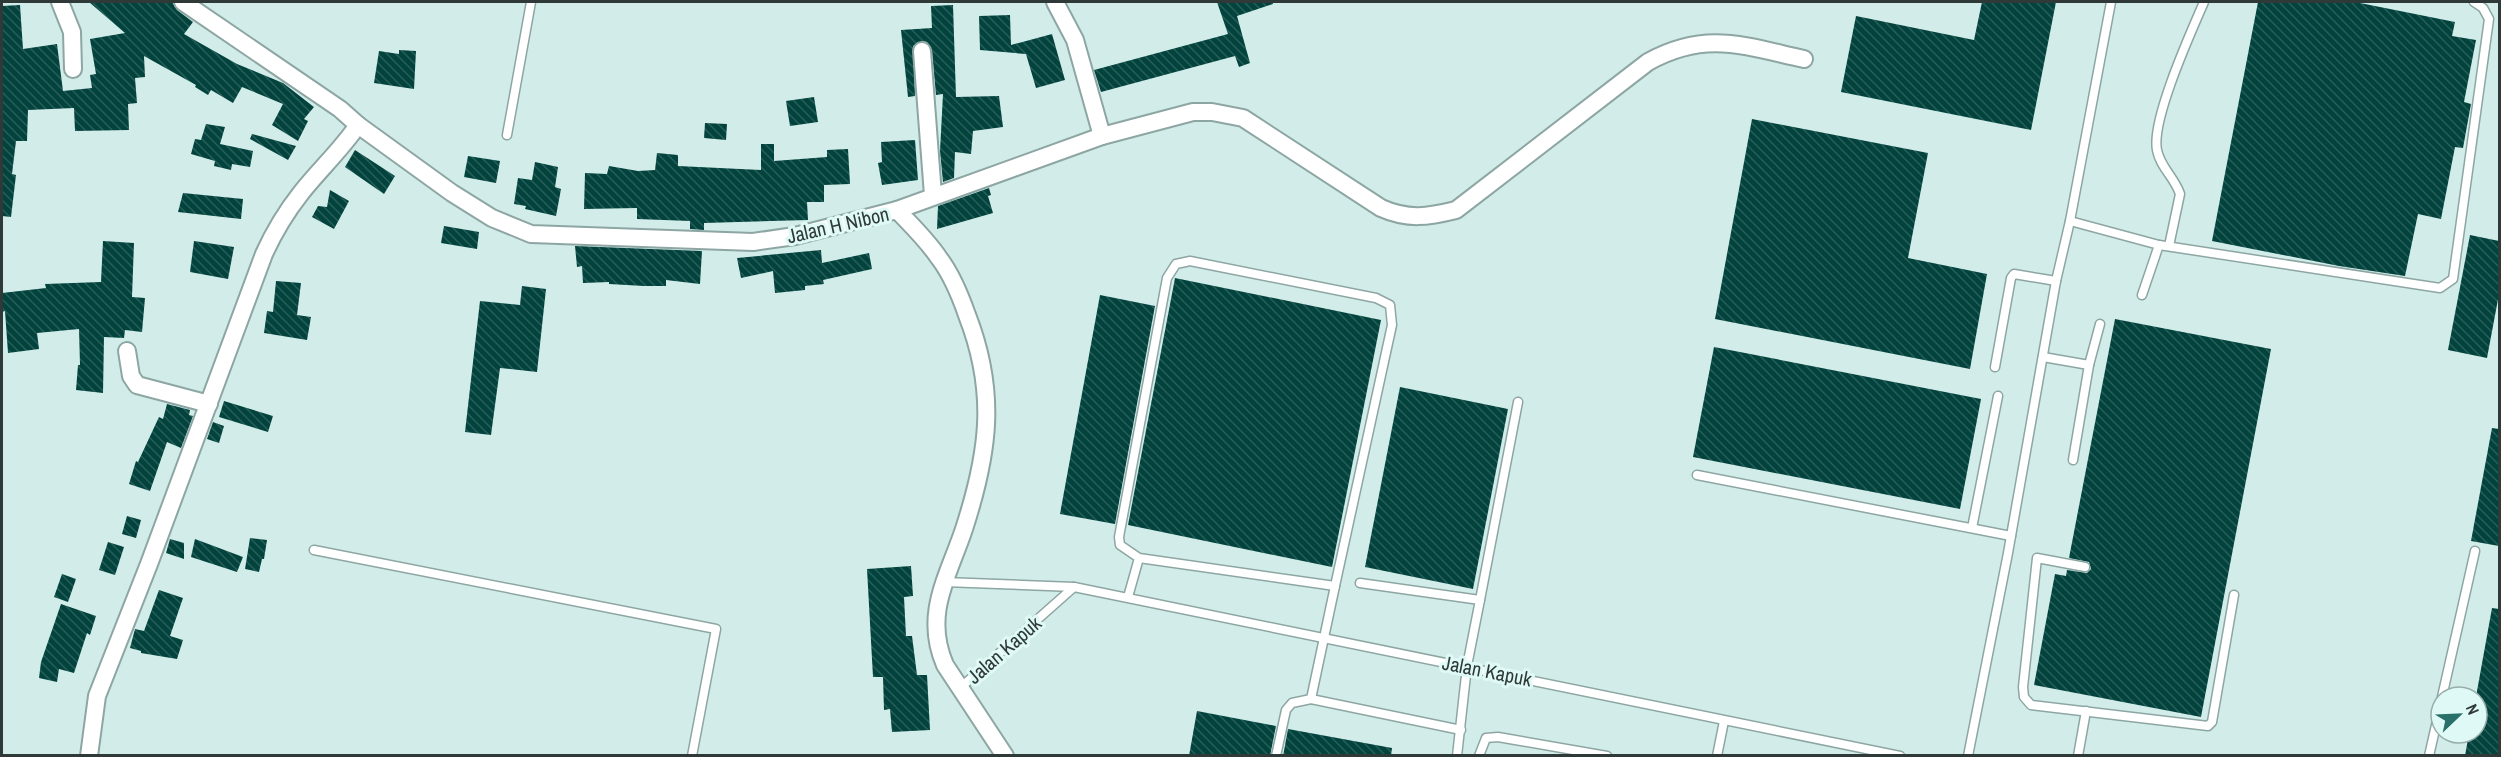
<svg xmlns="http://www.w3.org/2000/svg" width="2501" height="757" font-family="'Archivo Narrow',sans-serif">
<style>
.building{fill:url(#building-back-hatch)}
.lines{fill:none;stroke-linecap:round;stroke-linejoin:round}
.lane-casing{stroke:#8da6a3;stroke-width:11}
.street-casing{stroke:#8da6a3;stroke-width:20}
.lane{stroke:#fff;stroke-width:8}
.street{stroke:#fff;stroke-width:16}
.labels{text-anchor:middle;stroke-width:6;stroke-linejoin:round;paint-order:stroke}
.street-label{font-size:20px;fill:#2f3938;stroke:#dffaf6}
</style>
<defs>
<pattern id="building-back-hatch" width="6" height="6" patternUnits="userSpaceOnUse" patternTransform="scale(1.5)"><rect width="6" height="6" fill="#02433e"/><path d="M-1 5l2 2M0 0l6 6M5-1l2 2" fill="none" stroke="#285d59"/></pattern>
</defs>
<rect width="100%" height="100%" fill="#d2ede9"/>
<g class="building">
<polygon points="89,2 172,2 177,10 193,22 184,34 237,64 283,83 314,107 304,119 308,121 298,141 272,125 283,104 242,87 233,103 211,90 208,95 195,87 196,85 144,56 145,77 135,78 137,103 128,104 129,130 75,131 74,108 28,110 27,141 16,141 12,174 16,175 11,217 2,216 2,6 20,5 23,49 57,44 63,91 92,88 90,75 96,74 90,39 125,33"/>
<polygon points="1217,2 1273,2 1273,4 1237,16 1250,63 1239,67 1235,56 1101,92 1094,70 1228,34"/>
<polygon points="1982,2 2056,2 2031,130 1841,92 1856,16 1974,40"/>
<polygon points="2258,2 2355,2 2455,22 2452,36 2476,40 2464,102 2471,104 2463,148 2455,147 2441,219 2418,214 2405,276 2339,266 2212,241"/>
<polygon points="953,5 956,97 999,96 1003,127 973,131 971,154 955,152 954,178 943,182 940,151 943,94 936,95 932,50 927,42 922,41 913,46 915,96 908,97 901,30 932,28 931,6"/>
<polygon points="1010,15 1011,45 1052,34 1065,80 1036,88 1026,54 980,50 979,16"/>
<polygon points="399,50 416,51 414,89 374,83 379,51 399,54"/>
<polygon points="814,97 818,122 790,126 786,101"/>
<polygon points="1752,119 1928,153 1908,258 1987,274 1970,369 1715,319"/>
<polygon points="705,123 727,124 726,140 704,138"/>
<polygon points="206,124 225,127 220,144 253,151 250,167 232,164 231,170 214,166 215,161 191,154 195,139 201,140"/>
<polygon points="252,134 296,146 288,160 250,139"/>
<polygon points="915,140 918,180 882,185 878,163 882,162 881,142"/>
<polygon points="761,144 774,144 774,161 827,157 827,150 848,149 850,184 824,185 824,202 807,202 808,220 704,223 704,230 690,229 690,221 637,219 637,208 584,209 585,173 607,174 609,166 638,171 655,170 657,153 678,155 678,166 761,170"/>
<polygon points="355,150 395,176 384,194 345,167"/>
<polygon points="468,156 500,161 496,183 464,177"/>
<polygon points="535,162 558,167 555,187 561,189 556,216 525,209 526,206 514,204 518,178 532,180"/>
<polygon points="989,188 991,195 988,196 993,213 937,229 938,206"/>
<polygon points="330,190 349,201 334,229 312,217 318,206 327,207"/>
<polygon points="183,193 243,199 241,219 178,212"/>
<polygon points="444,226 479,232 477,249 441,243"/>
<polygon points="2470,235 2499,241 2499,294 2487,358 2448,350"/>
<polygon points="103,241 134,243 132,297 145,298 142,332 125,330 124,338 104,337 103,393 76,390 78,365 80,365 79,329 37,333 39,349 8,353 5,311 2,312 2,293 46,288 45,284 101,282"/>
<polygon points="194,241 234,247 228,279 190,272"/>
<polygon points="575,246 702,251 700,284 666,280 666,286 644,286 609,284 609,282 583,283 582,266 577,267"/>
<polygon points="821,250 822,263 869,253 872,269 823,280 824,284 805,286 805,290 775,293 773,271 741,278 737,258"/>
<polygon points="1175,278 1381,320 1332,567 1128,525"/>
<polygon points="276,281 301,283 297,315 311,317 307,340 264,333 267,311 273,312"/>
<polygon points="522,286 546,289 537,372 500,368 491,435 465,432 480,301 520,305"/>
<polygon points="1100,295 1155,306 1115,524 1060,514"/>
<polygon points="2115,319 2271,349 2201,717 2034,685 2055,574 2066,576 2067,570 2087,573 2091,569 2089,562 2069,558"/>
<polygon points="1714,347 1981,399 1960,509 1693,457"/>
<polygon points="1400,387 1508,409 1473,589 1365,567"/>
<polygon points="224,401 273,416 268,432 219,417"/>
<polygon points="167,404 190,410 189,415 193,416 181,448 167,442 150,491 129,484 136,461 138,462 159,417 163,419"/>
<polygon points="213,422 224,426 219,443 207,439"/>
<polygon points="2492,428 2499,429 2499,546 2471,541"/>
<polygon points="127,516 141,520 136,538 122,534"/>
<polygon points="250,538 267,540 264,559 262,559 259,572 245,569"/>
<polygon points="170,539 184,543 184,559 166,553"/>
<polygon points="195,539 243,557 237,572 191,557"/>
<polygon points="108,542 124,547 115,575 99,570"/>
<polygon points="911,566 913,596 904,597 906,636 912,636 917,675 927,675 930,730 892,732 890,709 884,710 883,677 873,677 867,569"/>
<polygon points="62,574 76,579 68,602 54,597"/>
<polygon points="159,590 183,598 170,636 183,640 177,659 141,653 141,651 130,648 135,629 144,631"/>
<polygon points="61,604 96,616 90,635 87,633 74,673 59,669 57,682 39,678 41,662"/>
<polygon points="2492,608 2499,609 2499,756 2465,756 2469,733 2477,733 2477,691"/>
<polygon points="1197,711 1276,726 1270,756 1189,756"/>
<polygon points="1288,729 1392,748 1391,756 1283,756"/>
</g>
<g class="lines">
<g class="lane-casing">
<g id="lane">
<polyline points="507,135 531,2"/>
<polyline points="2070,221 2159,245"/>
<path d="M2169,246L2180,194C2175,178 2160,167 2157,150C2151,120 2191,32 2204,2"/>
<polyline points="2142,295 2159,245 2440,288 2453,279 2489,19 2483,8 2474,2"/>
<polyline points="2043,357 2089,365 2100,324"/>
<polyline points="1995,367 2011,278 2014,274 2056,281"/>
<polyline points="2073,460 2089,365"/>
<polyline points="1697,475 2011,536"/>
<polyline points="1972,528 1998,396"/>
<polyline points="314,550 716,629 692,756"/>
<polyline points="2085,567 2037,558 2023,687 2024,697 2031,705 2208,726 2212,722 2234,595"/>
<polyline points="944,582 1074,587"/>
<polyline points="1360,583 1480,600 1467,666 1457,756"/>
<polyline points="1335,586 1311,699 1461,730"/>
<polyline points="1128,597 1139,558 1335,586 1392,325 1390,305 1376,298 1190,261 1176,264 1167,278 1119,537 1120,545 1139,558"/>
<polyline points="1480,600 1518,402"/>
<polyline points="960,688 1074,587 1900,756"/>
<polyline points="2442,697 2475,551"/>
<polyline points="1276,756 1286,710 1292,703 1311,699"/>
<polyline points="1479,756 1486,738 1498,737 1607,756"/>
<polyline points="1717,756 1724,721"/>
<polyline points="1968,756 2008,553 2056,281 2070,221 2111,2"/>
<polyline points="2078,756 2086,711"/>
<polyline points="2429,756 2441,703"/>
</g>
</g>
<g class="street-casing">
<g id="street">
<polyline points="60,2 72,32 73,69"/>
<polyline points="1055,2 1075,40 1102,136"/>
<polyline points="922,51 933,195"/>
<path d="M358,125L452,193L492,218L531,234L753,242L795,236L897,210C911,225 927,240 939,258C952,275 960,295 967,315C997,392 989,452 964,529C948,577 923,614 945,665L1005,756"/>
<path d="M897,210L1102,136L1193,112H1212L1243,118L1381,208C1408,220 1428,217 1456,210L1648,62C1706,30 1744,46 1804,59"/>
<polyline points="127,351 131,376 137,385 209,404"/>
<path d="M89,756L97,696L149,564L264,254C274,232 286,212 301,193C319,170 341,150 358,125L340,109L183,2"/>
</g>
</g>
<use href="#lane" class="lane"/>
<use href="#street" class="street"/>
</g>
<g class="labels">
<g class="street-label">
<text transform="translate(838 225) rotate(-13)" y="7">Jalan H Nibon</text>
<text transform="translate(1004 650) rotate(-41)" y="7">Jalan Kapuk</text>
<text transform="translate(1487 671) rotate(11)" y="7">Jalan Kapuk</text>
</g>
</g>
<rect width="2501" height="757" fill="none" stroke="#2f3938" stroke-width="6"/>
<g transform="translate(2459 715) rotate(67)"><circle r="28" fill="#dffaf6" stroke="#99adaa" stroke-width="1.5"/>
<path d="M0-4.5L10 22L0 15L-10 22Z" fill="#287069"/>
<text y="-9" font-size="16" font-weight="bold" text-anchor="middle" fill="#2f3938">N</text>
</g>
</svg>
